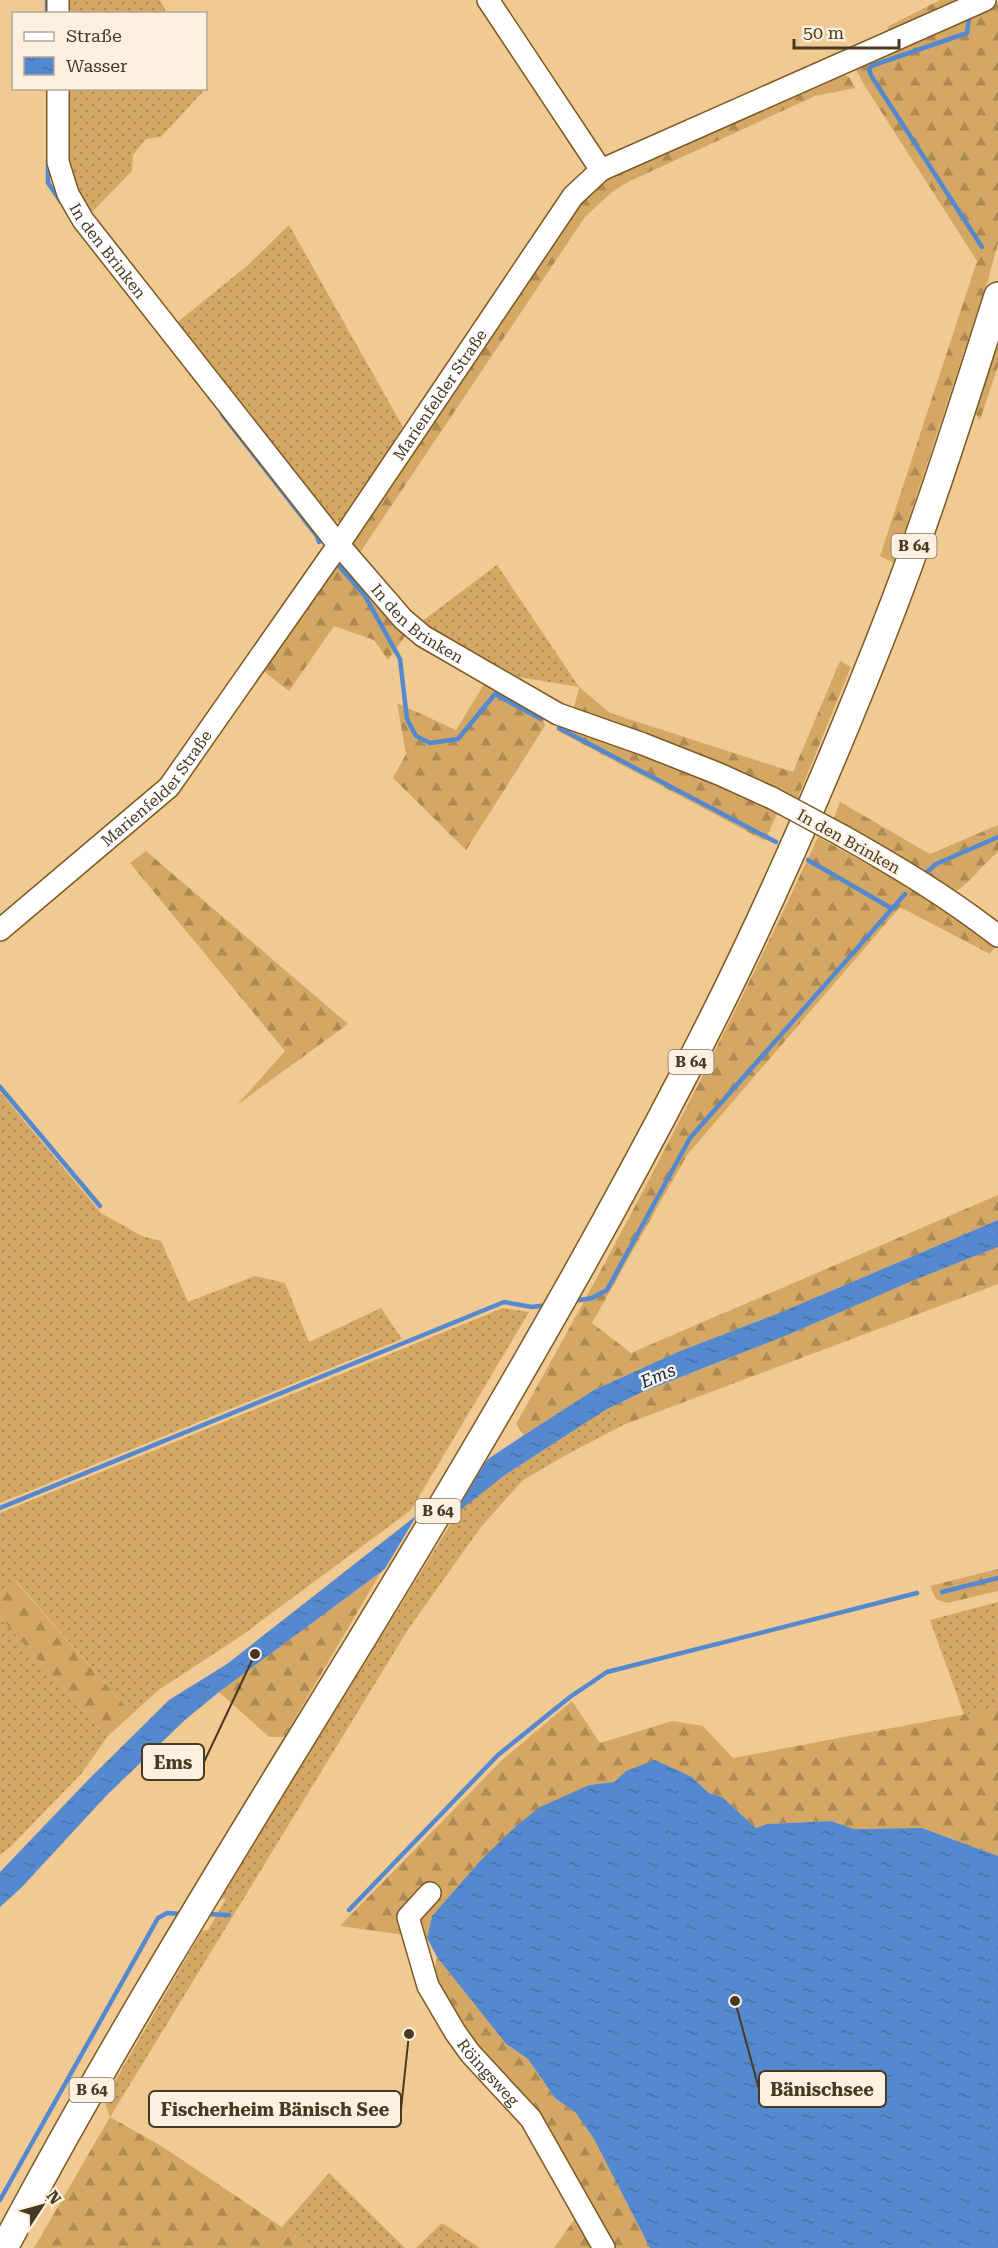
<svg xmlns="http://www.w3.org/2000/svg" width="998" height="2248" font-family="'Roboto Serif',serif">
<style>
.grass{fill:url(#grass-dots)}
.forest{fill:url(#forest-firs)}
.water{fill:url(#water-ripples)}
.pier{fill:#f1ca93}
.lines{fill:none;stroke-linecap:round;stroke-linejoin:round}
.stream{stroke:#5589cf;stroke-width:4.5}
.minor-casing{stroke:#7b5922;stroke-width:24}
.major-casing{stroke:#7b5922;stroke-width:30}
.minor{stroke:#fff;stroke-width:21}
.major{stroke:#fff;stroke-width:27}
.minor-bridge-casing{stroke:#7b5922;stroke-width:24;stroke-linecap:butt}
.minor-bridge{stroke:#fff;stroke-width:21}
.labels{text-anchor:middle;stroke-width:4.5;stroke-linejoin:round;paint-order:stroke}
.shield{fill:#fcf0e0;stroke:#7e705b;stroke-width:1.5}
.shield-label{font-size:15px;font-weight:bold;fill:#483922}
.street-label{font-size:16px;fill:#483922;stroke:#fcf0e0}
.water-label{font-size:18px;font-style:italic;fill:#0a2d5a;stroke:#fcf0e0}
.leader{fill:none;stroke:#483922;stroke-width:2}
.callout-dot{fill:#483922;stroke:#fcf0e0;stroke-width:2}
.callout{fill:#fcf0e0;stroke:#483922;stroke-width:2}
.callout-label{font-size:18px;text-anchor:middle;font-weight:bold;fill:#483922}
</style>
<defs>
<pattern id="grass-dots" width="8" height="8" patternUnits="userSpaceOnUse" patternTransform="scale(1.5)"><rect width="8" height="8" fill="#d4a764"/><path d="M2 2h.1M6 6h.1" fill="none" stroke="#ae8952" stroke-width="1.8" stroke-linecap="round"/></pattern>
<pattern id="forest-firs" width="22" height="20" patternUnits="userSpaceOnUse" patternTransform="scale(1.5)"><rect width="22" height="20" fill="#d4a764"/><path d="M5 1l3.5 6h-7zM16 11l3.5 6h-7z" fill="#ae8952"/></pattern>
<pattern id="water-ripples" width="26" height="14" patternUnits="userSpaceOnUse" patternTransform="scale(1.5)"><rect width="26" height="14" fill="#5589cf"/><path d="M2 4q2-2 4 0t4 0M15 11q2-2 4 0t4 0" fill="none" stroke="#4871a8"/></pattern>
</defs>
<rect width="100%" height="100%" fill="#f1ca93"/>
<g class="grass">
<polygon points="65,0 160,0 167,13 65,13"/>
<polygon points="206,82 208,86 161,137 146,139 133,155 132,171 90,214 68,174 66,89 206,88"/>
<polygon points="289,225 403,427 342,523 326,520 174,325 247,266"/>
<polygon points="497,565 579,687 507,675 417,625"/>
<polygon points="0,1092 101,1213 142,1236 161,1241 188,1302 255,1276 285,1283 309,1342 381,1308 402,1339 0,1503"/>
<polygon points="503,1308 529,1312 411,1510 241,1636 160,1689 132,1714 16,1581 0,1594 0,1513"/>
<polygon points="607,1409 623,1425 566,1455 523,1480 481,1527 409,1628 110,2117 104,2100 202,1931 208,1930 226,1899 221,1898 235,1873 460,1509 505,1475"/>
<polygon points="998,1602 998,1708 964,1715 930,1620"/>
<polygon points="0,1617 107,1737 82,1773 10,1847 0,1855"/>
<polygon points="329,2173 405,2248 313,2248 282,2227"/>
<polygon points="442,2223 480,2248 416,2248"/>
</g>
<g class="forest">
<polygon points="940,0 966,0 890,34 887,27"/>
<polygon points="998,3 998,243 988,280 894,563 880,556 977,261 863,83 856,69 857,65"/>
<polygon points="840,72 849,77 855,88 815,96 630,181 613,191 585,217 357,557 349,542 576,204 593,188 628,165"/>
<polygon points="998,334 998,366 980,420 973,410"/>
<polygon points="346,563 406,635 388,660 374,640 334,626 289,691 262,670 336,564"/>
<polygon points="840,661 851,667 796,802 573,712 579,687 610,713 793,772"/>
<polygon points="486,681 542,713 545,726 466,850 393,778 406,754 397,703 456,730"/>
<polygon points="563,723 716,782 778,812 765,841 556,730"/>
<path d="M840,802L930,854L998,825V852C981,865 971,884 951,894L833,821Z"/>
<path d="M818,837L932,900L997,944L990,954L900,907L687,1155L592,1323L631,1353L998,1195V1220L779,1313L680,1351L594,1390L524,1435L516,1424C625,1231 725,1038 818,837Z"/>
<polygon points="146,851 348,1024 237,1105 285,1051 130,863"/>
<polygon points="998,1247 998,1284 623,1425 607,1409 644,1392 790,1334 912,1281"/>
<polygon points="998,1569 998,1591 947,1603 936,1599 930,1586"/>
<polygon points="381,1572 284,1737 269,1737 219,1692"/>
<polygon points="15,1581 132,1714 107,1737 0,1617 0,1594"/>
<polygon points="572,1701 600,1743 672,1721 703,1726 733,1758 998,1708 998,1856 922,1828 853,1829 831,1821 767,1824 756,1828 722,1797 710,1793 692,1777 626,1771 614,1782 589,1785 516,1826 480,1861 432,1916 427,1938 340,1926 502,1760"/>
<polygon points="437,1957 506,2044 528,2059 555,2098 576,2113 594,2139 650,2248 609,2248 459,2029 432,1983"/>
<polygon points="110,2117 163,2147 313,2248 34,2248"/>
<polygon points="579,2213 599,2248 554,2248"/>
</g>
<g class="water">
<polygon points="998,1220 998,1247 912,1281 790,1334 643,1392 607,1409 505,1475 381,1572 219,1692 186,1719 106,1796 21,1888 0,1907 0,1872 89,1779 169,1700 227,1664 491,1457 524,1435 594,1390 680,1351 779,1313"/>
<polygon points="655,1760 692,1777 709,1793 722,1797 756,1828 767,1824 831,1821 854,1829 922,1828 998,1856 998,2248 650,2248 594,2139 576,2113 555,2098 528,2059 506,2044 437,1957 427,1938 432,1916 480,1861 516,1826 540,1807 589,1785 614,1782 626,1771"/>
</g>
<polygon class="pier" points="491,1453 450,1521 380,1577 420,1510"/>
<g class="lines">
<g class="stream">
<polyline points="47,0 47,14"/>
<polyline points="969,18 967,33 871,66 869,70 872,77 982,247"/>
<polyline points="48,160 48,183 61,202"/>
<polyline points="222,414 317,536 319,542"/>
<polyline points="340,567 365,596 400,659 407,719 416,736 430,743 458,739 495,694 541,719"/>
<polyline points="559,728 776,842"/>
<polyline points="808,860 891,908"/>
<polyline points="927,872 936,864 998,837"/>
<polyline points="0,1087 100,1206"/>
<polyline points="574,1301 592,1298 607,1290 690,1138 905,894"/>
<polyline points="0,1508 504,1302 532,1307 547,1305"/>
<polyline points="942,1592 998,1578"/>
<polyline points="349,1910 498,1755 570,1697 607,1672 917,1593"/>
<polyline points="206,1914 229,1915"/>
<polyline points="0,2200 158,1918 167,1913 182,1914"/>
</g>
<g class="minor-casing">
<g id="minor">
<polyline points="58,0 58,14"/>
<polyline points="488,0 601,170"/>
<path id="s1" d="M58,88V162L68,194L83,220L333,538L403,619L423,636L558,714L643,744L719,774L772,798"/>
<path d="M841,835C896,866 948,897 998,936"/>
<path id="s2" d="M0,930L169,787L339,544L573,196L601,170L985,0"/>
<path id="s3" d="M430,1893L408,1917L428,1986L455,2032L470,2053L531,2119L604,2248"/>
</g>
</g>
<g class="major-casing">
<path id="major" d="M4,2248C114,2040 239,1840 362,1639C475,1453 585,1266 685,1073C760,930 825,780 884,630C927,521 962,408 998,296"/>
</g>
<use href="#minor" class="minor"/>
<use href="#major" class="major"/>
<g class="minor-bridge-casing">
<polyline id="minor-bridge" points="772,798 841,835"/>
</g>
<use href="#minor-bridge" class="minor-bridge"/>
</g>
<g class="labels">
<g class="shield">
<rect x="891.5" y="534" width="45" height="24" rx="4.5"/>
<rect x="668.5" y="1050" width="45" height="24" rx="4.5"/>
<rect x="415.5" y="1499" width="45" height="24" rx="4.5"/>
<rect x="69.5" y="2078" width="45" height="24" rx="4.5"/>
</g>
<g class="shield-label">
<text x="914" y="551">B 64</text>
<text x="691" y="1067">B 64</text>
<text x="438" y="1516">B 64</text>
<text x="92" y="2095">B 64</text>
</g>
<g class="street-label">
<text dy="6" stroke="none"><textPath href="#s1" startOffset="177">In den Brinken</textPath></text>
<text dy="6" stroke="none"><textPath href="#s2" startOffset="698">Marienfelder Straße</textPath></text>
<text dy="6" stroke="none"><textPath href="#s1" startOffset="663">In den Brinken</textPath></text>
<text dy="6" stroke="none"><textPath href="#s2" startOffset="212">Marienfelder Straße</textPath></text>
<text transform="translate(849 841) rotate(29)" y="6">In den Brinken</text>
<text dy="6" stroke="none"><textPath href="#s3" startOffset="210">Röingsweg</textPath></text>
</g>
<g class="water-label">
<text transform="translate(658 1376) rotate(-23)" y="6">Ems</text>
</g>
</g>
<path class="leader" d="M255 1654L204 1762M735 2001L759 2089M409 2034L401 2109"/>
<g class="callout-dot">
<circle cx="255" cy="1654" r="6"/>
<circle cx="735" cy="2001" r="6"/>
<circle cx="409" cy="2034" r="6"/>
</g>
<g class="callout">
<rect x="142" y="1744" width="62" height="36" rx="6"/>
<rect x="759" y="2071" width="127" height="36" rx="6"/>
<rect x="149" y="2091" width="252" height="36" rx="6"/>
</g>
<g class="callout-label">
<text x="173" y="1769">Ems</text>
<text x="822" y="2096">Bänischsee</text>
<text x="275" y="2116">Fischerheim Bänisch See</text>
</g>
<rect x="12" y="12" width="195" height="78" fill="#fcf0e0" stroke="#b4a794" stroke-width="1.5"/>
<rect x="24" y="32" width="30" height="9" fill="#ffffff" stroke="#b4a794" stroke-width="1.5"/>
<text x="66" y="42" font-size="18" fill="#483922">Straße</text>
<rect x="24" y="57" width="30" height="18" fill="url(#water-ripples)" stroke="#b4a794" stroke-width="1.5"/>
<text x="66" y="72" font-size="18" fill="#483922">Wasser</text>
<g transform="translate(42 2206) rotate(54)" stroke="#fcf0e0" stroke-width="4.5" paint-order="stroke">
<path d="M0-4.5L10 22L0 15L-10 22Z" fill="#483922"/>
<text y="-9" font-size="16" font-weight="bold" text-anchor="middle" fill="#483922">N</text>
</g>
<path d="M794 39v9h105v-9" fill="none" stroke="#483922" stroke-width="3"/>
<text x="803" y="39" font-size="18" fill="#483922" stroke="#fcf0e0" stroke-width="4.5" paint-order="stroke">50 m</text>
</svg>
